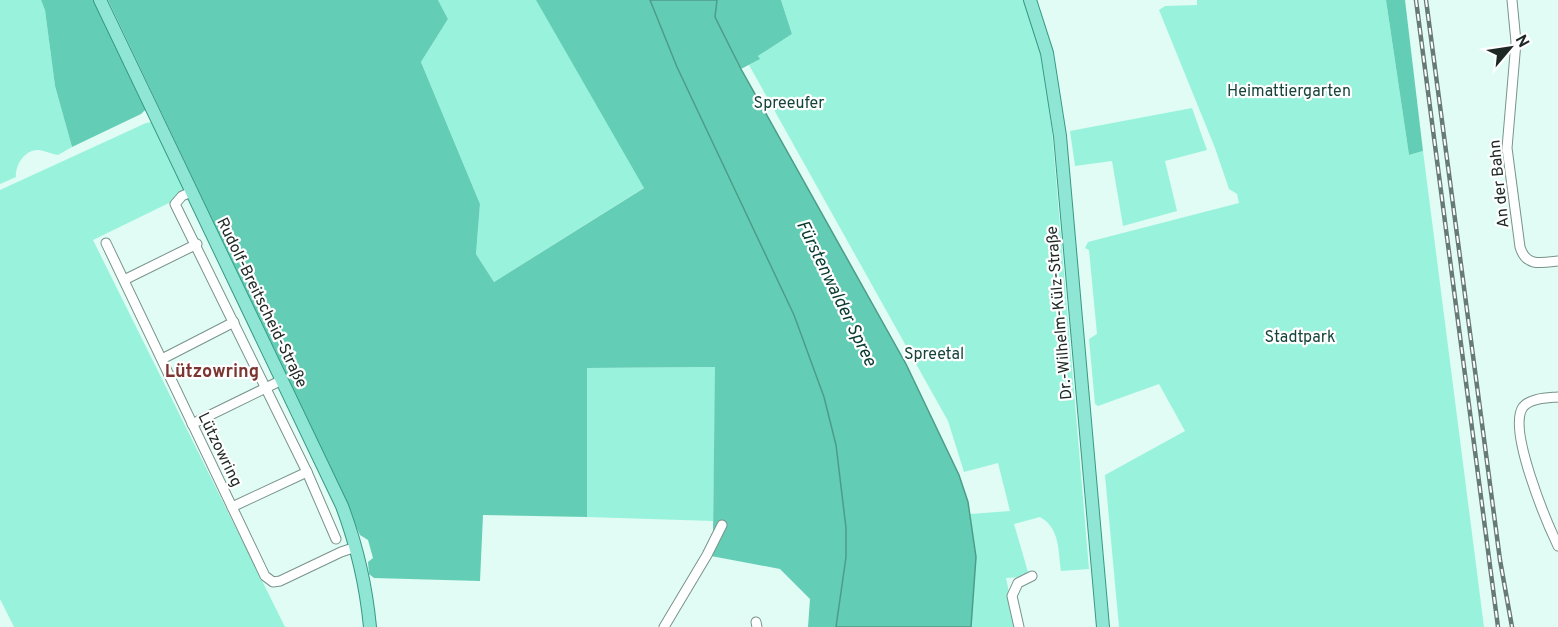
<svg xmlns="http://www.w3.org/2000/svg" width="1558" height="627" font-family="Overpass,sans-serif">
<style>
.green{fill:#99f3dc}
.forest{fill:#63ceb5}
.water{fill:#62cdb4;stroke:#4d9c89;stroke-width:1.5}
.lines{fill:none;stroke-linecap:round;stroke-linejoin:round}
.minor-casing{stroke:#79938b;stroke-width:11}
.major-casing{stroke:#379985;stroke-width:14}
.minor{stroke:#fff;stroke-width:9}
.major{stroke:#8fe6d4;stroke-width:12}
.rail-casing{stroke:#687a75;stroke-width:4.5}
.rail{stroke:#fff;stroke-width:2;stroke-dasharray:7;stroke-linecap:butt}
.labels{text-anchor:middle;stroke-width:4.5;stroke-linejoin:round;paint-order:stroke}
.park-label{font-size:16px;fill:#14443a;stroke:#fff}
.street-label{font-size:16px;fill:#1d2825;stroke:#fff}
.water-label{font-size:18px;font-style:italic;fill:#073a30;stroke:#fff}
.neighbourhood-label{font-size:18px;font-weight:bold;fill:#7c3530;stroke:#fff}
</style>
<rect width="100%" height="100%" fill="#e0fcf4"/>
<g class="green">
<path d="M0,0H41L45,9L55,86L72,147L58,155C52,154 45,151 39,150C25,149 15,165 16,177L0,184Z"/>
<polygon points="438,0 537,0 645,187 494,282 476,254 480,204 421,62 448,19"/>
<path d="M781,0H1025L1042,55L1052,131L1089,569L1061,571C1058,550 1060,528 1040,517L1014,524L1028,572L1021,577L1006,578L1016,627H971L976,557L970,514L1010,511L998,463L964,472L948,421L749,65L759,59L758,56L792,34Z"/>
<polygon points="1197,0 1386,0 1409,155 1423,151 1484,627 1119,627 1105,475 1185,431 1159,384 1098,406 1095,404 1089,339 1097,334 1089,250 1085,248 1088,242 1239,203 1237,194 1229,189 1215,148 1159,10 1165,6 1197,5"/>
<polygon points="1192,108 1207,150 1165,161 1177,211 1123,226 1112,161 1075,166 1070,131"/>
<polygon points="152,122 185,188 171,202 93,240 285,627 14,627 0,599 0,190 146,123"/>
<polygon points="716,367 713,521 587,517 587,368"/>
</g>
<g class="forest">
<polygon points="41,0 95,0 147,108 141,114 72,147 55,86 45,10"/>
<polygon points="108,0 438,0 448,19 421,62 480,204 476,254 494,282 644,188 536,0 650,0 677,67 794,315 824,397 836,445 846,528 846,557 836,627 808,627 810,599 780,569 711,556 723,530 713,532 715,367 587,368 587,517 483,515 480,581 374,578 369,574 368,562 373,558 368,540 360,535 280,362"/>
<polygon points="717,0 781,0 792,34 758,56 760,59 741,69 715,17"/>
<polygon points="1386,0 1405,0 1423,151 1409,155"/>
</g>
<polygon class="water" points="650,0 717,0 715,17 741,69 906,364 959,475 968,502 976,557 971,627 836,627 846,557 846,528 836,445 824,397 794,315 677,67"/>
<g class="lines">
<g class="minor-casing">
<g id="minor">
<path d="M1512,0L1516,42L1507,148L1520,247C1526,267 1541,263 1558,261"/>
<polyline points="191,192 182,196 175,204 307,472 336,539"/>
<polyline points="106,243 265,576 273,582 280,581 341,552 356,547"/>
<polyline points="124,280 197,244"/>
<polyline points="162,359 234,322"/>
<path d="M1558,397C1547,398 1530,398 1523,407C1507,429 1547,523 1558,546"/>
<polyline points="192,424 282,380"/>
<polyline points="232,507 307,472"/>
<polyline points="756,622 757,627"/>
<polyline points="664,627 707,555 722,525"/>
<polyline points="1019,627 1012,596 1018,583 1032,576"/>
</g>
</g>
<g class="major-casing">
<g id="major">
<path d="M100,0L342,506C357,546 366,585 370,627"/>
<polyline points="1030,0 1047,53 1060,136 1103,627"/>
</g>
</g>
<use href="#minor" class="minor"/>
<use href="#major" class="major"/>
<g class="rail-casing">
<g id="rail">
<polyline points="1416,0 1498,627"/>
<polyline points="1426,0 1500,560 1512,627"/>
</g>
</g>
<use href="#rail" class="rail"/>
</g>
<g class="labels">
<g class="park-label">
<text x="1289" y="96">Heimattiergarten</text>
<text x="789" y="108">Spreeufer</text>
<text x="1300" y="342">Stadtpark</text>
<text x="934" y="359">Spreetal</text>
</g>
<g class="street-label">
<text transform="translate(1498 184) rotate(-96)" y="6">An der Bahn</text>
<text transform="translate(263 302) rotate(64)" y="6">Rudolf-Breitscheid-Straße</text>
<text transform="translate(1058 313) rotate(-95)" y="6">Dr.-Wilhelm-Külz-Straße</text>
<text transform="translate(221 449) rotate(64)" y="6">Lützowring</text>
</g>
<g class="water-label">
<text transform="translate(837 293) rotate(64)" y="6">Fürstenwalder Spree</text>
</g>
<g class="neighbourhood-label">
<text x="212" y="377">Lützowring</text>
</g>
</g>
<g transform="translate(1510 48) rotate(61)" stroke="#ffffff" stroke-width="4.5" paint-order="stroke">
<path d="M0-4.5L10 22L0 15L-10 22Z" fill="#1d2825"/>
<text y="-9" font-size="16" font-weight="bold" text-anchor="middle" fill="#1d2825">N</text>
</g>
</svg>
